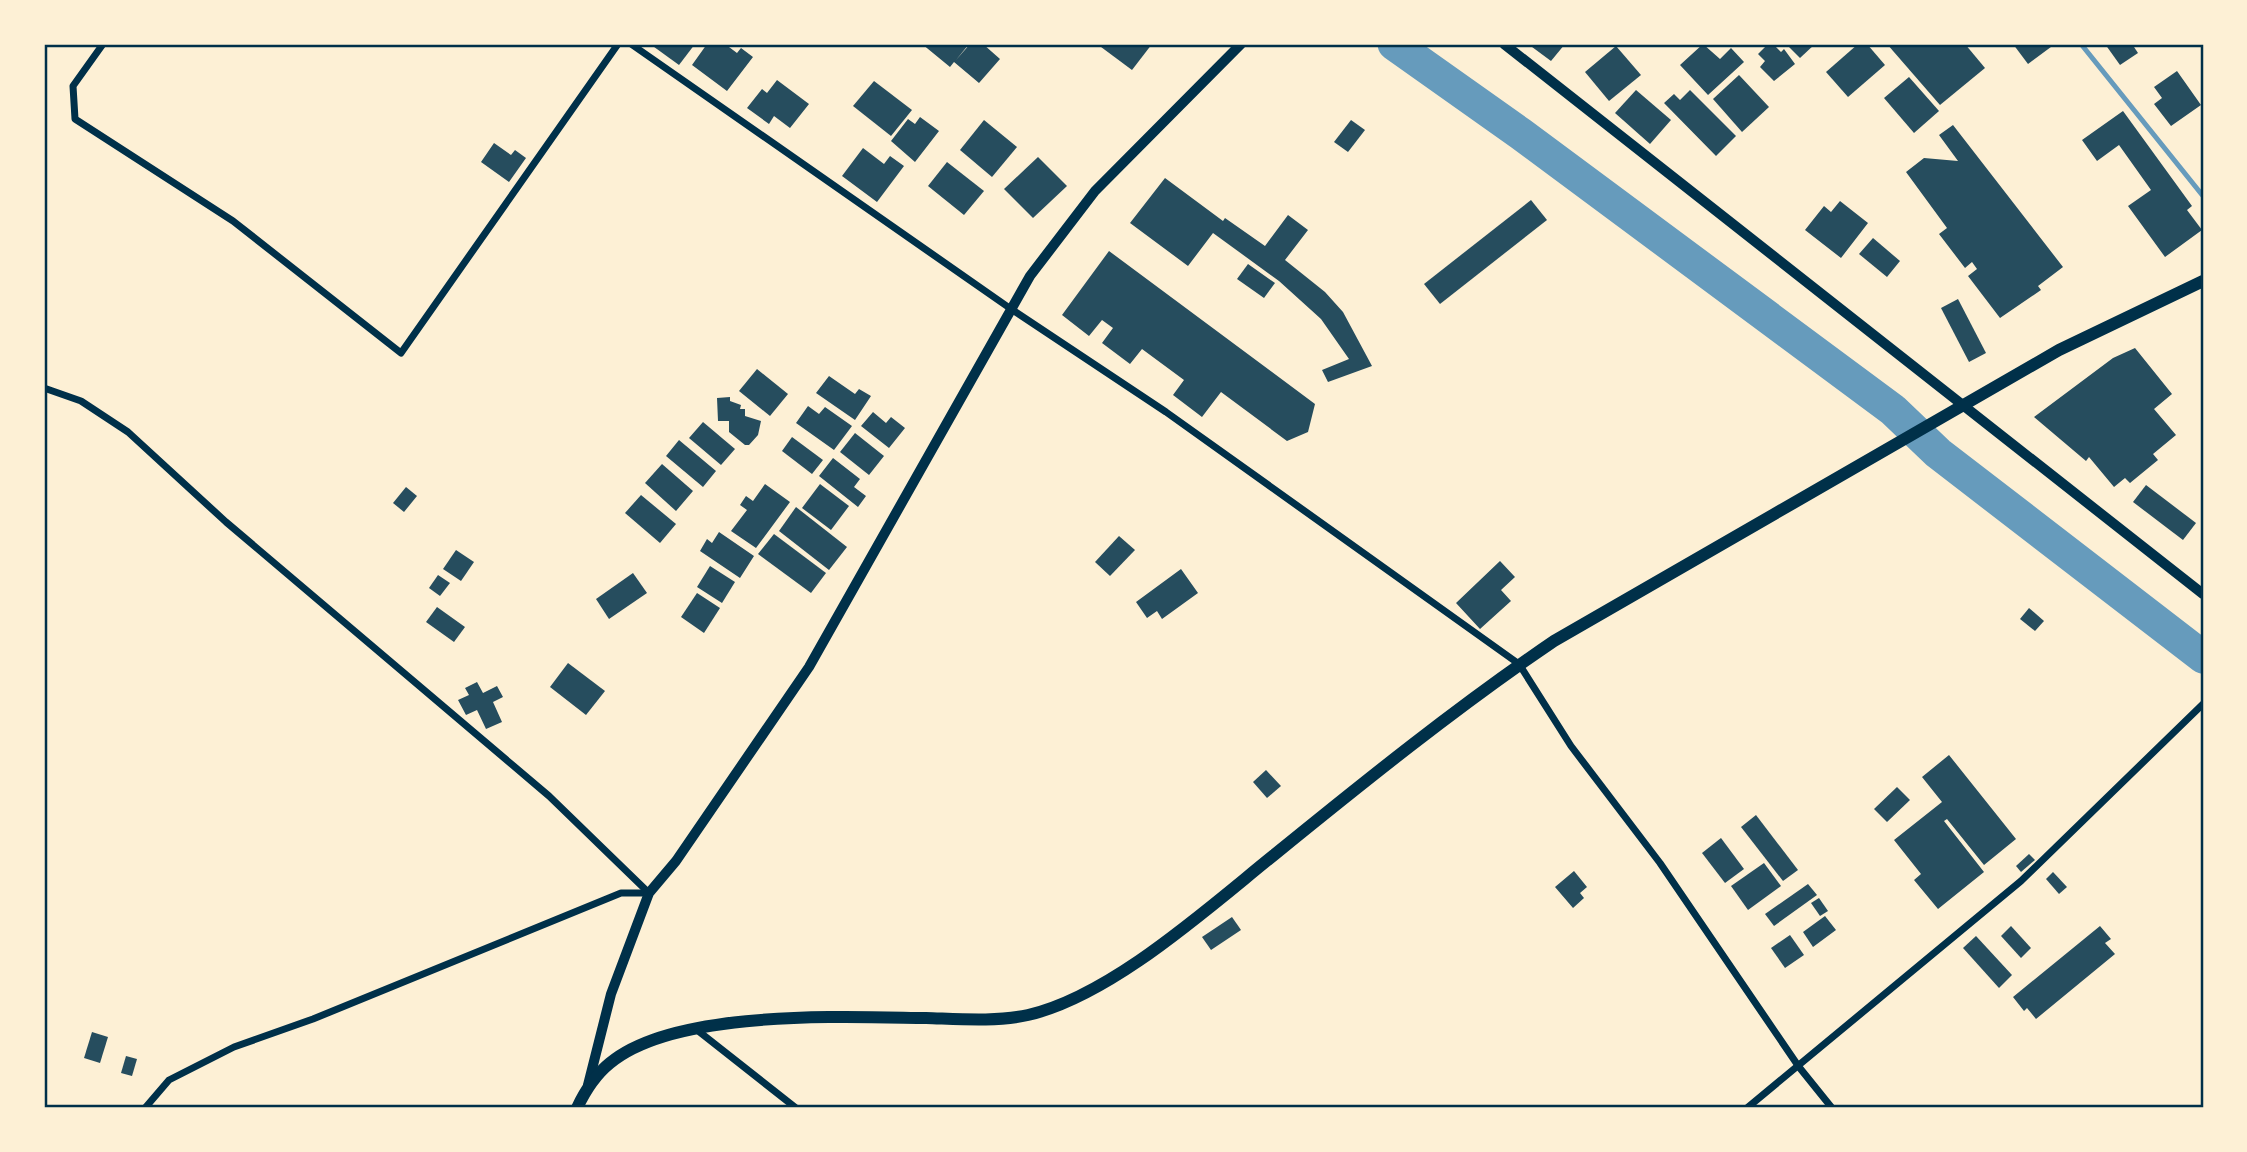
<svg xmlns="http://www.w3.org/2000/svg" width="2247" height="1152" font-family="Commissioner,sans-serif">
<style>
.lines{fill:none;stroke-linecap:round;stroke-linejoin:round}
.stream{stroke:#669bbc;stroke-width:5}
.river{stroke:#669bbc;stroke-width:33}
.building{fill:#264d5e}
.minor{stroke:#003049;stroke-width:7}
.tertiary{stroke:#003049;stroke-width:10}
.primary{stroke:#003049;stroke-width:12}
.neatline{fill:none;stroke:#003049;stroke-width:2.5}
</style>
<rect width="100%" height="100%" fill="#fdf0d5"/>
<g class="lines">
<polyline class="stream" points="2081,44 2203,196"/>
<polyline class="river" points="1394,44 1521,134 1893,410 1938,453 2203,657"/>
</g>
<g class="building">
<polygon points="650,44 695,44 679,65"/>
<polygon points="707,44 725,44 737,53 741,48 753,57 727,91 692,65"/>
<polygon points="922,44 969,44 956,60 970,44 983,44 1000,59 979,83 954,62 950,67"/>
<polygon points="1097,44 1152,44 1132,70"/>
<polygon points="1528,44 1565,44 1551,61"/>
<polygon points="1703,44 1720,59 1731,48 1744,62 1708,95 1680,65"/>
<polygon points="1768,44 1773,44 1781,52 1784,49 1795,64 1774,81 1760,67 1765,61 1758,54"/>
<polygon points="1786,44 1815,44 1800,58"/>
<polygon points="1858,44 1867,44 1885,65 1848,97 1826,72"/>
<polygon points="1887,44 1965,44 1985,68 1940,105"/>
<polygon points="2013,44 2055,44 2028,64"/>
<polygon points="2105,44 2132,44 2138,53 2120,65"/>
<polygon points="1616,46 1641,75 1609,101 1585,72"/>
<polygon points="2177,71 2201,105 2171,126 2154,104 2162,98 2154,87"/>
<polygon points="1739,75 1769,107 1742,132 1713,99"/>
<polygon points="1909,77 1939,111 1914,133 1884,98"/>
<polygon points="777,80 809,104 790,128 774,116 769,124 747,108 762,89 767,93"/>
<polygon points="874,81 912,110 891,136 853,106"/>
<polygon points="1636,90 1671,120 1650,144 1615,113"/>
<polygon points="1690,90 1736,136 1716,156 1664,103 1674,94 1680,100"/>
<polygon points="2123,111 2192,206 2187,210 2202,230 2165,257 2128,206 2151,190 2119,145 2097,161 2082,140"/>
<polygon points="920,117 939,131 915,162 891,141 908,119 915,124"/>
<polygon points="984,120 1017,147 992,177 960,150"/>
<polygon points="1351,120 1365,130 1348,152 1334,142"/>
<polygon points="1953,125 2063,267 2038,286 2041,290 2000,318 1968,276 1977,269 1972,262 1965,268 1939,234 1947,228 1906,172 1924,158 1958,161 1939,135"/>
<polygon points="494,143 511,155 515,150 526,158 509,182 481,162"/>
<polygon points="863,148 884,164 890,156 904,166 877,202 842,176"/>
<polygon points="1038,157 1067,186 1033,218 1004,189"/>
<polygon points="947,162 984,191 964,215 928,186"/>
<polygon points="1165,178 1223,221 1225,218 1265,246 1288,215 1308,230 1285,260 1325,292 1343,312 1372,366 1328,382 1322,370 1349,359 1321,319 1279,281 1213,233 1188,266 1130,223"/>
<polygon points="1531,200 1547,220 1440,304 1424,284"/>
<polygon points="1840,201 1868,223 1841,258 1805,230 1824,206 1831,212"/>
<polygon points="1873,238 1900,261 1887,277 1859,254"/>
<polygon points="1109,251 1315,404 1308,432 1287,441 1221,392 1202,417 1173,395 1184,380 1142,349 1130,364 1102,343 1113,328 1102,320 1089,336 1062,315"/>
<polygon points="1248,264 1275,283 1264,298 1237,279"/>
<polygon points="1958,299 1986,353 1969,362 1941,308"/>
<polygon points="2135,348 2172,394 2154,409 2176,435 2153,454 2158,460 2130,483 2125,478 2114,487 2089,457 2086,461 2034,417 2113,358"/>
<polygon points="757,369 788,394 770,416 739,391"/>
<polygon points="829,376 855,394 859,389 871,396 855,420 816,393"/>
<polygon points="730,397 730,401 741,405 740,409 745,409 745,416 761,421 758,435 749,445 745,445 729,432 729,421 718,421 717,398"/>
<polygon points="808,406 819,414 825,407 852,426 834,450 796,423"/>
<polygon points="873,412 886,423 891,417 905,428 889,448 861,426"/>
<polygon points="703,422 735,449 721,465 689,438"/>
<polygon points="855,433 884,456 869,475 840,452"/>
<polygon points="792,437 823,460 812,474 782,451"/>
<polygon points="679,440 716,471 703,487 666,456"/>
<polygon points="833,458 860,479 854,487 866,496 858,507 819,476"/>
<polygon points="662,464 693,491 676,511 645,483"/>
<polygon points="765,484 790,502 756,548 731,531 747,510 740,505 746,496 753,501"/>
<polygon points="820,484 849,506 831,530 802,508"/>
<polygon points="2146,485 2196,523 2183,540 2133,502"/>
<polygon points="406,487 417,496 404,512 393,503"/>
<polygon points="641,495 676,524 660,543 625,513"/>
<polygon points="796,507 847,547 829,570 779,531"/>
<polygon points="719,532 754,556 740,578 700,551 707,539 712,543"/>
<polygon points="774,534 826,573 811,593 758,554"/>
<polygon points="1119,536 1135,550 1110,576 1095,562"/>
<polygon points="456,550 474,562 461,581 443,569"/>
<polygon points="1500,561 1515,577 1501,590 1511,601 1480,629 1456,603"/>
<polygon points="710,566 735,582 722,603 697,587"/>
<polygon points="1181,569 1198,593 1162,619 1157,611 1147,618 1136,602"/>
<polygon points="633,573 647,593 609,619 596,599"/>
<polygon points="438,575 450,583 440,596 429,588"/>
<polygon points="697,593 720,608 704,633 681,617"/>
<polygon points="437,607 465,627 454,642 426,622"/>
<polygon points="2029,608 2044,621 2035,631 2020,619"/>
<polygon points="568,663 605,691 586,715 550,687"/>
<polygon points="477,682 483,693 497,686 503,697 493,702 502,722 486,729 477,710 466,715 458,700 469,695 465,688"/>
<polygon points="1949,755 2016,839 1984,865 1947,819 1944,821 1984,872 1938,909 1914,880 1921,874 1894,840 1942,802 1922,777"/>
<polygon points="1266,770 1281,786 1267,798 1253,782"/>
<polygon points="1897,787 1910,800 1887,822 1874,809"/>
<polygon points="1756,815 1798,870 1783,881 1741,827"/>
<polygon points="1721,838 1744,869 1725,883 1702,853"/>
<polygon points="2029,854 2035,860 2021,872 2016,866"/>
<polygon points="1764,863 1781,886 1748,910 1731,886"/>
<polygon points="1574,871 1587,887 1580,893 1584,898 1573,908 1555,887"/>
<polygon points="2053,872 2067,887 2059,894 2046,879"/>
<polygon points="1808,884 1817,895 1774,926 1765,914"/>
<polygon points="1819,898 1828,911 1820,916 1811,903"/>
<polygon points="1825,916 1836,930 1813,947 1803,932"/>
<polygon points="1232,917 1241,930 1211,950 1202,937"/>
<polygon points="2011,926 2031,948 2021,958 2001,936"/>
<polygon points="2100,926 2111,939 2105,943 2115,954 2036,1019 2027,1008 2024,1011 2013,997"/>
<polygon points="1790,935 1804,955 1785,968 1771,948"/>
<polygon points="1976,936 2012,975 1999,988 1963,948"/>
<polygon points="92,1032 108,1037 100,1063 84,1058"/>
<polygon points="126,1056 137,1059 132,1076 121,1073"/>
</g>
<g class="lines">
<g class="minor">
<polyline points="103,44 73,86 75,119 233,221 401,353 618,44"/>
<polyline points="631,44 1011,309 1166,412 1519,664 1571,746 1660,863 1799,1067 1832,1108"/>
<polyline points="44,388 81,401 128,432 226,522 549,796 649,893"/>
<polyline points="697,1030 796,1108"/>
<polyline points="145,1108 169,1080 234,1047 313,1019 621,893 649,893"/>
<polyline points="1747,1108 2021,881 2203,704"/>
</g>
<g class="tertiary">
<polyline points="1504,44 2203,594"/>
<polyline points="588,1085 611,994 649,893 676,861 809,667 1030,276 1095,191 1241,44"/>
</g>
<path class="primary" d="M577,1108C585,1091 595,1075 610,1063C675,1009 843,1017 926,1018C959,1019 996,1022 1028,1015C1111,996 1208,908 1274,855C1365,781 1457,707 1554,641L2059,350L2203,281"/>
</g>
<rect width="2247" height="1152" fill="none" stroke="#fdf0d5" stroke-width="91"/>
<rect x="46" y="46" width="2156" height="1060" class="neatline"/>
</svg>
